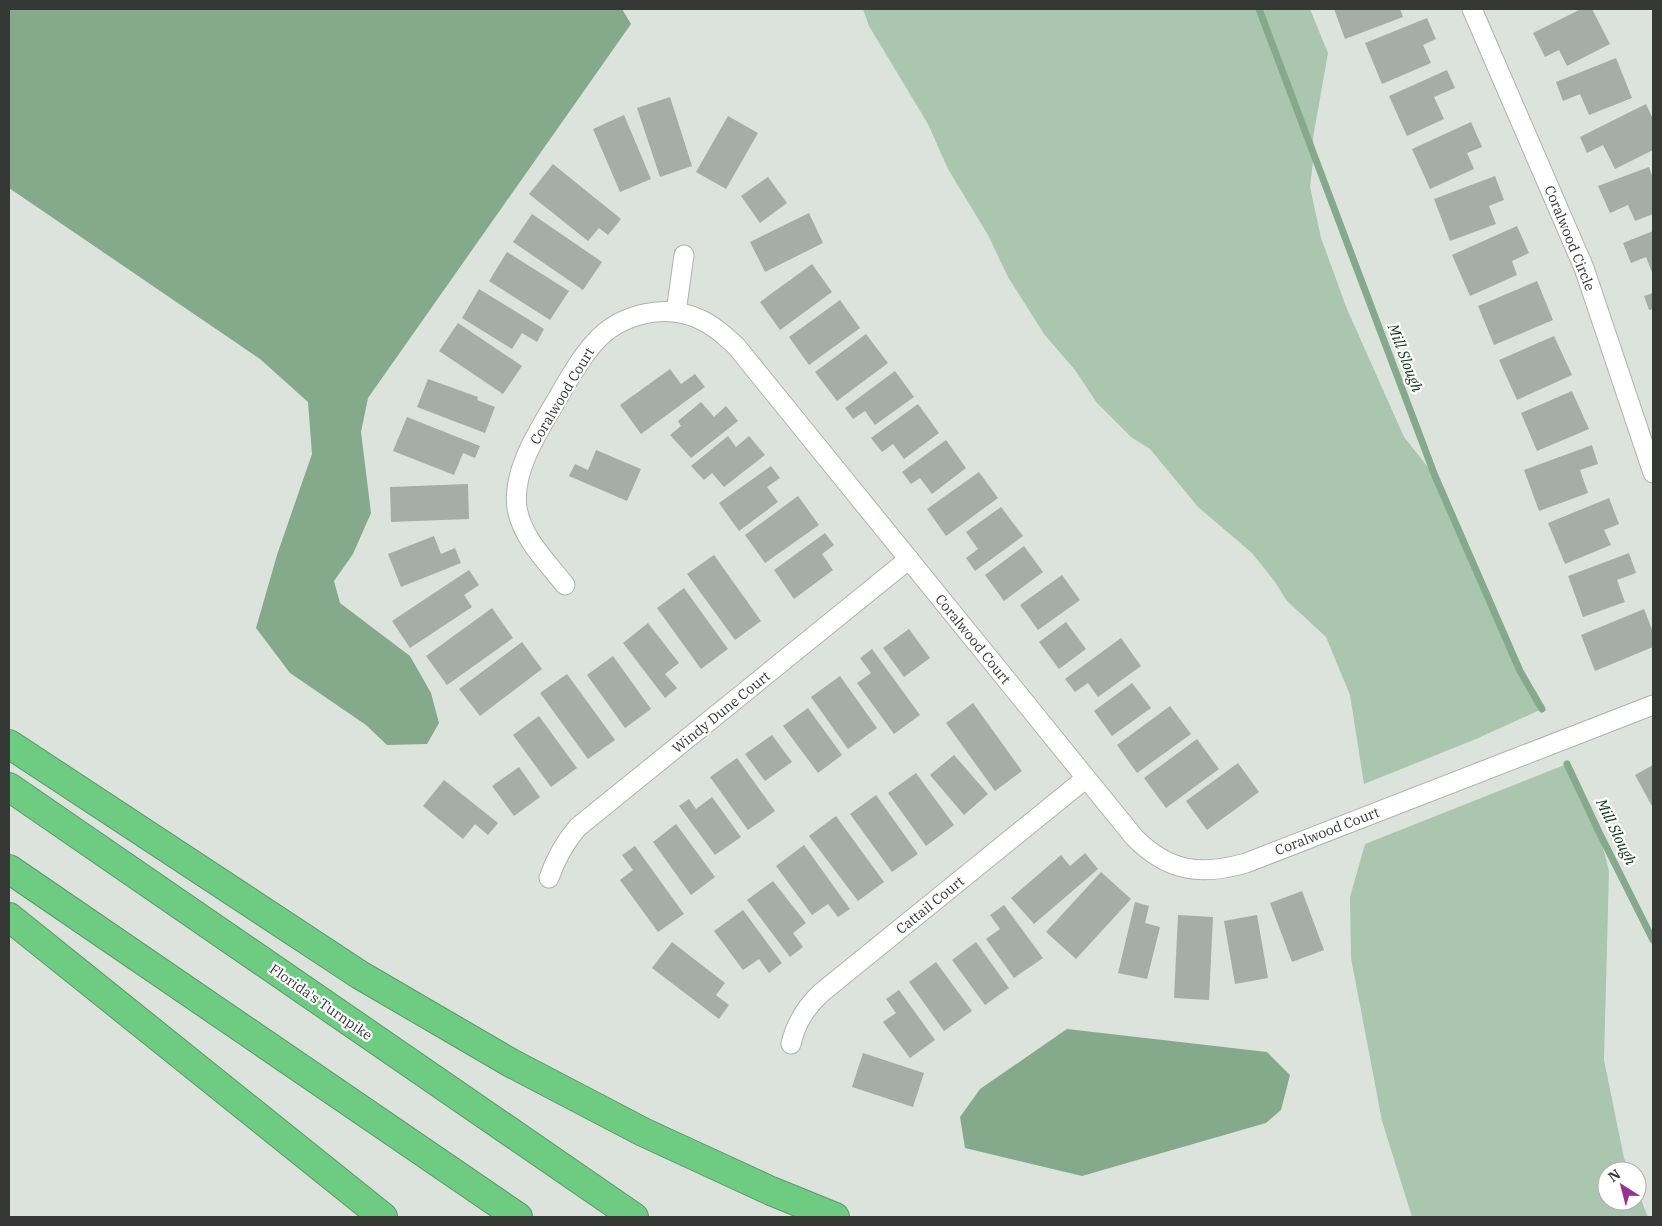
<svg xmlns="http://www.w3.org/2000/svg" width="1662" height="1226" font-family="'IBM Plex Serif',serif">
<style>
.green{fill:#aac6ae}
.water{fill:#85a98b}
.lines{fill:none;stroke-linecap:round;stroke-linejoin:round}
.stream{stroke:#85a98b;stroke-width:7}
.building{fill:#a6ada7}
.minor-casing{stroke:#acb3ad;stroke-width:21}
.motorway-casing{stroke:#5a9867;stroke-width:30}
.minor{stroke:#fff;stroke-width:19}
.motorway{stroke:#6dcc82;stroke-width:28}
.labels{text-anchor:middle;stroke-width:4.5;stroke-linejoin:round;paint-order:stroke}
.street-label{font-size:14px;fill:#363836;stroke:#fff}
.water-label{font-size:15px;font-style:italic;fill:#083315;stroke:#fff}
</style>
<rect width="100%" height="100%" fill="#dce3dd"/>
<g class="green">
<polygon points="863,9 1310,9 1328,53 1313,138 1314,153 1310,187 1321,238 1347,309 1404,437 1435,476 1520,671 1542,709 1476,739 1364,784 1350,695 1326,637 1287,601 1275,582 1252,553 1198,507 1150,449 1131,437 1097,403 1075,370 1044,334 1008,277 988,235 948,169 928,124 869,26"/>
<polygon points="1567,764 1599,832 1609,871 1604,1060 1624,1158 1629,1171 1607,1171 1607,1201 1637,1201 1637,1190 1648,1217 1412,1217 1382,1121 1351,958 1350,897 1365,844"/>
</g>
<g class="water">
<polygon points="9,9 622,9 631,24 368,398 361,432 371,513 353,554 334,581 340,603 410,656 431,693 439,723 427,744 387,745 366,725 290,673 256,628 277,555 312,454 308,402 260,359 9,188"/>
<polygon points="1067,1029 1267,1052 1290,1075 1281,1110 1266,1123 1082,1176 965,1148 960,1117 980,1089"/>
</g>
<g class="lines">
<g class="stream">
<polyline points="1259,9 1435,476 1520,671 1542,709"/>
<polyline points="1567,764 1599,832 1653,940"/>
</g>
</g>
<g class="building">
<polygon points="1334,9 1400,9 1403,17 1345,39"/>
<polygon points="1581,9 1592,9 1610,44 1567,66 1559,50 1545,57 1533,33"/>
<polygon points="1427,18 1436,39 1423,45 1431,63 1382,84 1365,43"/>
<polygon points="1616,58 1632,98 1589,115 1580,94 1563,101 1556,82"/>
<polygon points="1447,70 1455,88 1434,97 1444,119 1407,136 1389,96"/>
<polygon points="670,97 692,166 660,177 637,108"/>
<polygon points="1646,104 1653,119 1653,150 1615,169 1603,145 1587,153 1580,137"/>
<polygon points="624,115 651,179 620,192 593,129"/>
<polygon points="728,116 758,133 726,189 696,172"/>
<polygon points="1471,122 1482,147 1467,153 1474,169 1430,189 1412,149"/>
<polygon points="553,164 621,219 608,235 599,228 588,241 529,194"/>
<polygon points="1649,167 1653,178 1653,214 1635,221 1628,205 1610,213 1598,186"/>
<polygon points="1495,176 1504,200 1489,206 1496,224 1450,241 1434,199"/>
<polygon points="768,177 787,203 760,223 741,196"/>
<polygon points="809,213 823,243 765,272 750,242"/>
<polygon points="532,214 602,262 583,290 513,242"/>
<polygon points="1517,226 1529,253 1512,261 1517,275 1470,296 1452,255"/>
<polygon points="1653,231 1653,275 1646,257 1631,263 1623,243"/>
<polygon points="507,252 569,291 550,320 489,281"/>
<polygon points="812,264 832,292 780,330 760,302"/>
<polygon points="1537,281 1553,320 1494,345 1478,306"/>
<polygon points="479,289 544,329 537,342 522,333 512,349 462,318"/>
<polygon points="1653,293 1653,309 1649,310 1644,296"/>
<polygon points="840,300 860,328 809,365 789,337"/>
<polygon points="458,323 522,366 503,394 439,351"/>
<polygon points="866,334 888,363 837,401 815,372"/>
<polygon points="1554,336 1572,375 1517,400 1499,360"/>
<polygon points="670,369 681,384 695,374 705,387 641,434 620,405"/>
<polygon points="895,371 914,397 875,425 865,411 853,419 845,408"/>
<polygon points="428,379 478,397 477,400 495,407 485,433 417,407"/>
<polygon points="1572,391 1589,429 1537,451 1521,413"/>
<polygon points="701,402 714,417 726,406 738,421 691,458 670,435 681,426 678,421"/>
<polygon points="918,404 939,433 904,459 893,444 882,452 871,438"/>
<polygon points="407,417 480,446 475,458 463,453 454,475 393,451"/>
<polygon points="728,436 736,447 749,436 765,455 724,487 712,473 704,480 691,466"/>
<polygon points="946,440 966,468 932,494 920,478 911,484 902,472"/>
<polygon points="1592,445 1598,464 1580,470 1588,493 1539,511 1524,470"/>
<polygon points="596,450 641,469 627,501 569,476 575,464 588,470"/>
<polygon points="771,466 780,478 767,487 778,502 739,531 719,503"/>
<polygon points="979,472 998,498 946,536 927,509"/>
<polygon points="468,484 469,519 391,522 390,487"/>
<polygon points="798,496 819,525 765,563 745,535"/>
<polygon points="1609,498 1619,524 1604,530 1611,545 1565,564 1548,523"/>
<polygon points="1001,507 1023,536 975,571 966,558 978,549 966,532"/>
<polygon points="825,533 834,545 822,554 833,570 794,599 774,570"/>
<polygon points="434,536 441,554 455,548 461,563 401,587 388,554"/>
<polygon points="1024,546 1043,572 1004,601 985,575"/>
<polygon points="1629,553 1636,573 1617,580 1625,602 1583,617 1568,576"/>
<polygon points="714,555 761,621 735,640 687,574"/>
<polygon points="469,570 479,585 464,595 472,607 410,648 392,621"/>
<polygon points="1062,575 1080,600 1038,630 1020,605"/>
<polygon points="684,588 728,649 701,669 657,608"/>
<polygon points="492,608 513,638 447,685 426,656"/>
<polygon points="1644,609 1653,632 1653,647 1595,671 1581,635"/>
<polygon points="1066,622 1086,649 1059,669 1039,642"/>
<polygon points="648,623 679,663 665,674 677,688 665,698 623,643"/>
<polygon points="909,629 930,658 904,677 883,648"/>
<polygon points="1121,638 1141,666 1098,697 1088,683 1075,692 1065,679"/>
<polygon points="522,642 542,669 480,716 459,689"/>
<polygon points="872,649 920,715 894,734 857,683 871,673 860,658"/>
<polygon points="613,656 651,709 625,728 587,675"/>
<polygon points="567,674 615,740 588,759 540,693"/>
<polygon points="840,676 877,728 848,749 811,697"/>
<polygon points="1132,683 1151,708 1112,736 1094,711"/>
<polygon points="973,703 1022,771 995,791 946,723"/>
<polygon points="1170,706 1191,734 1137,773 1117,745"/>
<polygon points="808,708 842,755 818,773 783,726"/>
<polygon points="539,716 577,768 551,787 513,735"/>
<polygon points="772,735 792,762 765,781 745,754"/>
<polygon points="1197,739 1219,769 1166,808 1144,778"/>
<polygon points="954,755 988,794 964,815 930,775"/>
<polygon points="737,758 775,811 748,830 710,777"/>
<polygon points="1238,763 1259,792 1207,830 1186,801"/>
<polygon points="1653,765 1653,808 1635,775"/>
<polygon points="519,767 540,797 514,816 492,786"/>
<polygon points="916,773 954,825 926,846 888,793"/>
<polygon points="444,780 498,823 488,835 475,824 463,839 423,806"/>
<polygon points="876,795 918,854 892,872 850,814"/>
<polygon points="712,797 741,837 715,855 679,806 689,799 696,809"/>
<polygon points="836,816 884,882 858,901 809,836"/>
<polygon points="676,824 715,877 691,895 653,842"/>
<polygon points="804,845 850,909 838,917 828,904 812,915 776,866"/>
<polygon points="635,846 684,914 658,932 620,880 633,870 622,855"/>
<polygon points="1085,853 1098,869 1034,924 1011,898 1061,855 1070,866"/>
<polygon points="1101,872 1131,899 1076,959 1046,932"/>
<polygon points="773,881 806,923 793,933 803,947 790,957 747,900"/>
<polygon points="1302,891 1324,950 1292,962 1270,903"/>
<polygon points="1135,902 1149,906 1145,923 1160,927 1147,979 1118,973"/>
<polygon points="1004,905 1043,958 1014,978 986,939 1000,929 990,915"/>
<polygon points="743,910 782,963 769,973 759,959 743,970 714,931"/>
<polygon points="1178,915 1213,917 1209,1000 1174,998"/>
<polygon points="1257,915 1268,978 1235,984 1224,921"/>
<polygon points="672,942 725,983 716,995 729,1005 719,1019 652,968"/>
<polygon points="976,942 1009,988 985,1005 952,960"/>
<polygon points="936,962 972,1011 944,1031 909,982"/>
<polygon points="899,990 935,1040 910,1058 883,1022 896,1013 886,999"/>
<polygon points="863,1053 924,1073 913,1107 852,1087"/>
</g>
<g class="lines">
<g class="minor-casing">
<g id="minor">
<polyline points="1472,9 1584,268 1653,473"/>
<polyline points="676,312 684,255"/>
<path d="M565,585C547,562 522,538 517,508C512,473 536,435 553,406C566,384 578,361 595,342C620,314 665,303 699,319C713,325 725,336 736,346L1134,837C1168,872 1201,876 1246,863L1653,705"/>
<path d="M549,878C556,858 564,843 578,827L909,559"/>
<path d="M791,1044C796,1023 805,1008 821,993L1085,779"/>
</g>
</g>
<g class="motorway-casing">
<g id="motorway">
<polyline points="9,744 360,975 511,1063 643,1132 771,1191 835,1217"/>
<polyline points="9,787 634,1217"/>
<polyline points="9,869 518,1217"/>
<polyline points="9,917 383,1217"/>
</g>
</g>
<use href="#minor" class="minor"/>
<use href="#motorway" class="motorway"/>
</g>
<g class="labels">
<g class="street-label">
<text transform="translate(1570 238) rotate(68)" y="5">Coralwood Circle</text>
<text transform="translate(562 396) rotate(-59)" y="5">Coralwood Court</text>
<text transform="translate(973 639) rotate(51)" y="5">Coralwood Court</text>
<text transform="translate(721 712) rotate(-39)" y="5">Windy Dune Court</text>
<text transform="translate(1327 831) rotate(-21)" y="5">Coralwood Court</text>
<text transform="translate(930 905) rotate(-39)" y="5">Cattail Court</text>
<text transform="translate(321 1002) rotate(35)" y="5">Florida's Turnpike</text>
</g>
<g class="water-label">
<text transform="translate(1405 358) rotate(69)" y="5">Mill Slough</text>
<text transform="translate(1616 832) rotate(64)" y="5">Mill Slough</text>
</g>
</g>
<rect width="1662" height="1226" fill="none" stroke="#363836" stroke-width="20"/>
<g transform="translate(1622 1186) rotate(324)"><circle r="24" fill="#ffffff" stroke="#afafaf"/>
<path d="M0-4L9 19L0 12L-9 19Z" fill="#9a3296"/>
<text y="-8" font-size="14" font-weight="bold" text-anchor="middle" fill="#363836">N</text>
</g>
</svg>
